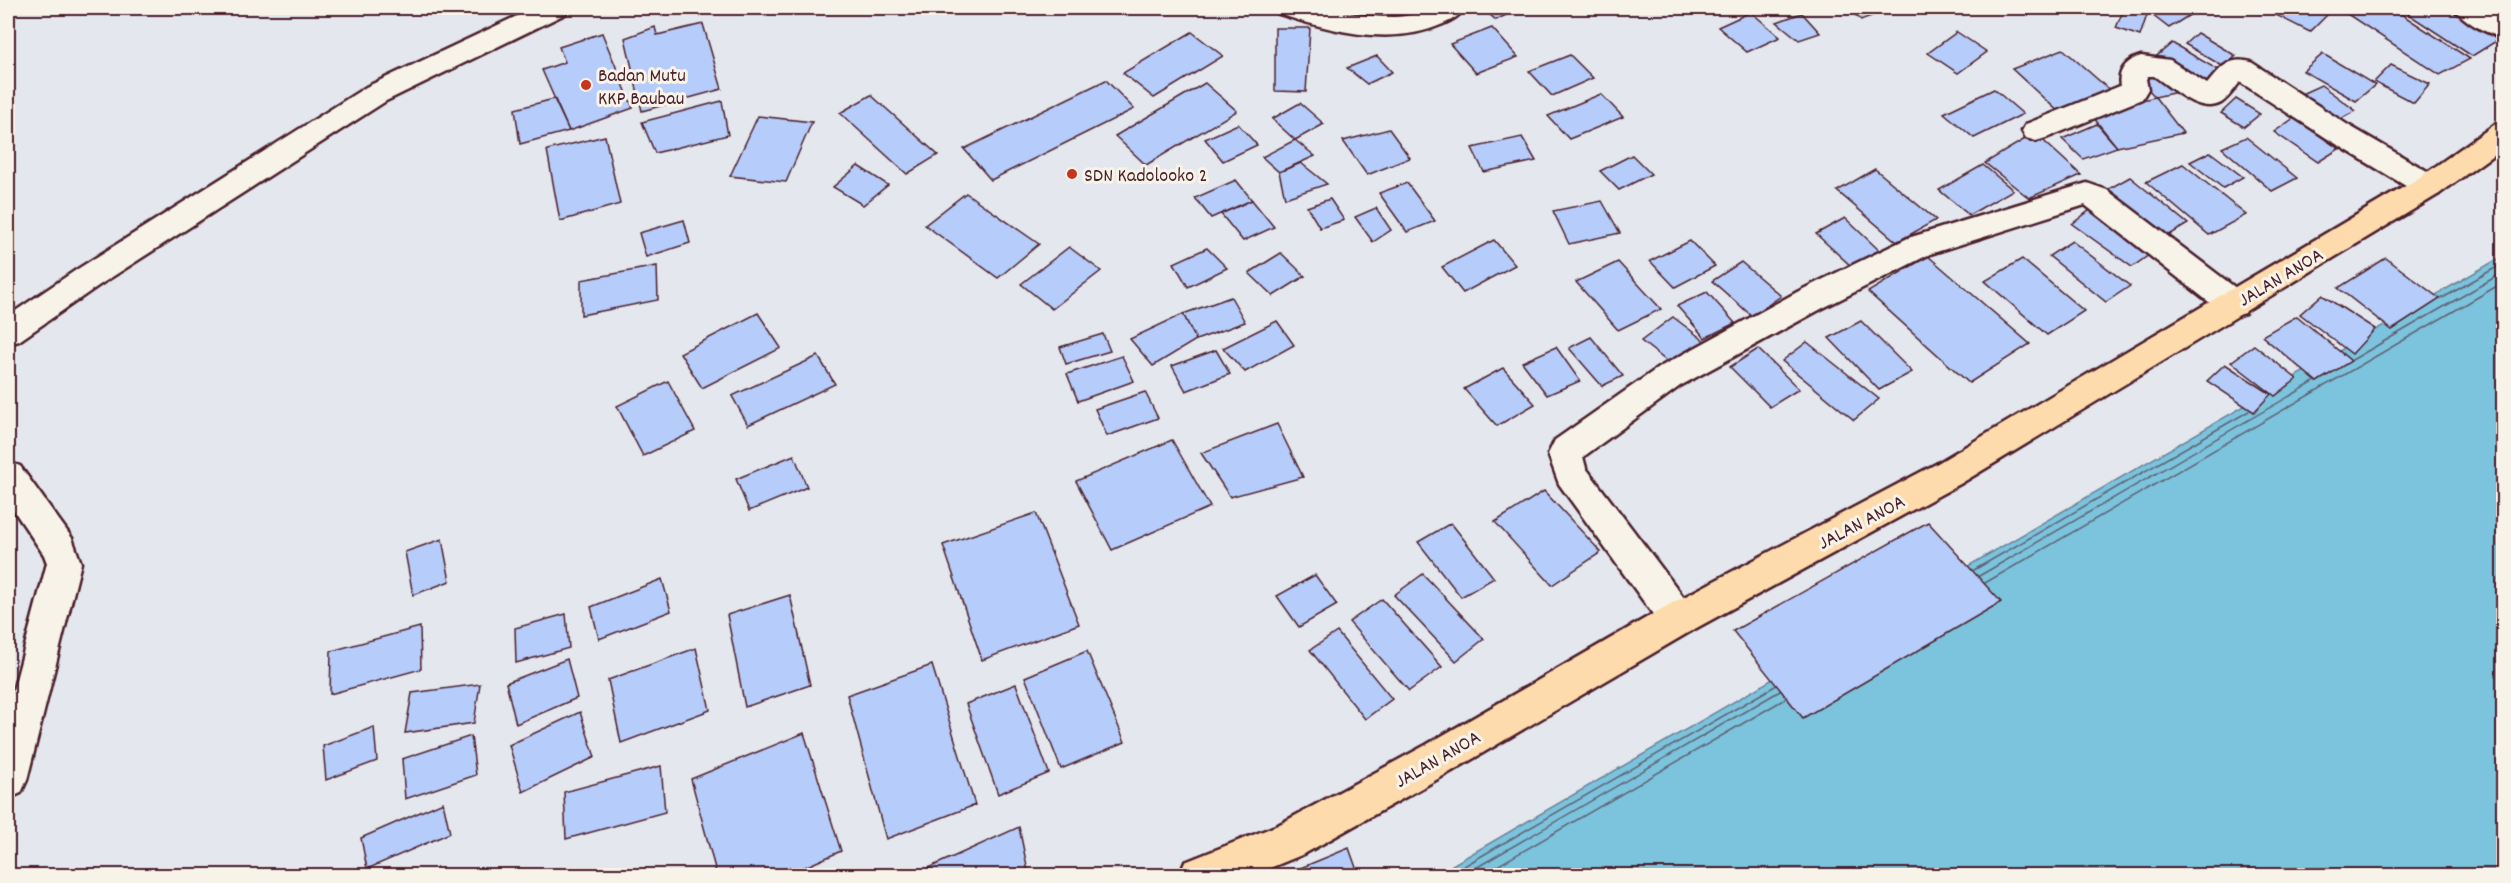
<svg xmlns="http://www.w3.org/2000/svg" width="2511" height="883" font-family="Dekko,sans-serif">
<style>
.water{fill:#7cc3dd;stroke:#688196;stroke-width:1.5}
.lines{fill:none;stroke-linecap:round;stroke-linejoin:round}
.shore{stroke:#5e6172;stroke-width:1.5}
.building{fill:#b6ccfb;stroke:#4a1f2b;stroke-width:1.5}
.street-casing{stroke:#4a1f2b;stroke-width:5}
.highway-casing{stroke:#4a1f2b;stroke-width:5}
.street{fill:#f7f3e8;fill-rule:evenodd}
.highway{fill:#fedbac;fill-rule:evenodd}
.poi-dot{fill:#c8321e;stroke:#f7f3e8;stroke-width:2}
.labels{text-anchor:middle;stroke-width:6;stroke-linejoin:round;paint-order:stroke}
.poi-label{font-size:20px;fill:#4a1f2b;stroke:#f7f3e8;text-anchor:start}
.street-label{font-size:20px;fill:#4a1f2b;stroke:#f7f3e8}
</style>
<rect width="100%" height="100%" fill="#e4e7ee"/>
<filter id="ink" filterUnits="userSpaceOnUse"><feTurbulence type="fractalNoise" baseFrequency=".0167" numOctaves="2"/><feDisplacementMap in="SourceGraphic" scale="12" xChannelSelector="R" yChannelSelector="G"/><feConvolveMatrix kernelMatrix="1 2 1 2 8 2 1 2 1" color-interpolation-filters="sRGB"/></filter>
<g filter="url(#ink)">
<polygon class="water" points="2503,256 2503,875 1435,875"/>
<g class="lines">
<g class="shore">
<polyline points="2441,299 2504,263"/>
<polyline points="2352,360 2504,272"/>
<polyline points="1974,570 2249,411"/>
<polyline points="1979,576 2314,382"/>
<polyline points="1985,583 2504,282"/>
<polyline points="1447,876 1775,686"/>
<polyline points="1462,876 1780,691"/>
<polyline points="1480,876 1785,699"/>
</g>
</g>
<g class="building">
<polygon points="1482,8 1520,8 1496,20"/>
<polygon points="1847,8 1885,8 1887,10 1861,20"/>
<polygon points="2124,8 2148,12 2140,36 2116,28"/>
<polygon points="2156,8 2191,8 2196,11 2169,28 2148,12"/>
<polygon points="2266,8 2312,8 2327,15 2310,32 2264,9"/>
<polygon points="2338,8 2392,8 2470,59 2440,75"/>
<polygon points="2399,8 2447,8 2498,40 2472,56"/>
<polygon points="1751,12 1780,37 1747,52 1718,27"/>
<polygon points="1802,13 1820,33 1799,40 1777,22"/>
<polygon points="703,24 722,89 642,111 625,38 655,27 657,35"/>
<polygon points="1275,28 1310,28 1306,92 1275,91"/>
<polygon points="1492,28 1518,57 1476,73 1450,44"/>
<polygon points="1192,32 1223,56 1154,98 1123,73"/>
<polygon points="1957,32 1987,52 1958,73 1928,53"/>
<polygon points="602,33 633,108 569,131 542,70 565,62 559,47"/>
<polygon points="2197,33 2236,56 2224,67 2185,44"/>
<polygon points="2172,43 2225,74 2204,92 2151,61"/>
<polygon points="2063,49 2112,92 2061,114 2012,69"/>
<polygon points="2323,54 2375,85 2356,101 2303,71"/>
<polygon points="1570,55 1593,78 1552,96 1529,71"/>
<polygon points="1377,56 1392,72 1367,84 1347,68"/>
<polygon points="2391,65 2430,84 2414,103 2374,82"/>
<polygon points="2162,69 2182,91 2155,97 2136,75"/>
<polygon points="1106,80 1134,109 991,180 964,149"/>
<polygon points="1205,83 1237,111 1146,165 1115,136"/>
<polygon points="2321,85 2356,111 2333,123 2297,96"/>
<polygon points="1994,89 2023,114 1974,138 1944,113"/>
<polygon points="1601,94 1623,117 1569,139 1548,116"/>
<polygon points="871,95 938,155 907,174 840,113"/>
<polygon points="2155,97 2183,133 2117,147 2089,112"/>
<polygon points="554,99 569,131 520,144 515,109"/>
<polygon points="2236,99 2260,114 2244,127 2221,113"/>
<polygon points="722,101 728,135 655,153 642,122"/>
<polygon points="1300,103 1324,124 1295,140 1272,119"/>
<polygon points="758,116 812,122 786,182 730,176"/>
<polygon points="2294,118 2339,149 2318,162 2274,132"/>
<polygon points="1238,124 1257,145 1223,161 1205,139"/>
<polygon points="2097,124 2117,147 2083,159 2062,139"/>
<polygon points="1389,129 1410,158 1367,175 1343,141"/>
<polygon points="2035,133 2081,175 2029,198 1985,163"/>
<polygon points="605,136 620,204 560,221 547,150"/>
<polygon points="1522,137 1536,161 1484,172 1472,148"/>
<polygon points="2246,137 2297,178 2272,191 2222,148"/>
<polygon points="1295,140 1315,156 1279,172 1262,157"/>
<polygon points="2210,152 2243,177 2223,188 2190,162"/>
<polygon points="1632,155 1651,174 1619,190 1600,171"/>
<polygon points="1301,163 1327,184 1285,198 1279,172"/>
<polygon points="2183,164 2246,215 2209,235 2146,182"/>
<polygon points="1983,165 2013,190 1969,215 1939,190"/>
<polygon points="858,166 888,185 863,205 833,187"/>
<polygon points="1875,169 1936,220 1897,242 1837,191"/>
<polygon points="2130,177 2188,224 2161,240 2103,192"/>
<polygon points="1236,180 1252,200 1211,218 1195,198"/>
<polygon points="1407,183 1435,221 1407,232 1379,193"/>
<polygon points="966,193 1039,244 998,278 925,225"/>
<polygon points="1330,199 1344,220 1320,228 1307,207"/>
<polygon points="1252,200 1274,227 1243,241 1221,214"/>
<polygon points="1602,201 1620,233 1569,244 1553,211"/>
<polygon points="2094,207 2156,250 2132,267 2072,224"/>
<polygon points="1376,208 1391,230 1373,242 1355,217"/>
<polygon points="1845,218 1881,252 1852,267 1816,234"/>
<polygon points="684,220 690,243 646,257 639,233"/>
<polygon points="1494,240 1515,265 1463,293 1442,267"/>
<polygon points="1690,241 1715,266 1675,287 1650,261"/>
<polygon points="2072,241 2130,286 2106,302 2049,256"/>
<polygon points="1069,247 1101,271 1052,309 1021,284"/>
<polygon points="1207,248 1227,268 1188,287 1174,263"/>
<polygon points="1281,253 1305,276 1273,296 1249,273"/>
<polygon points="1928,256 2030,344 1969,383 1868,292"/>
<polygon points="2386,258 2440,299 2392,330 2338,288"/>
<polygon points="2022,259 2084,311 2047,335 1985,281"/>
<polygon points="1618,262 1661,309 1618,330 1576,282"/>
<polygon points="1741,262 1781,296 1752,316 1712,281"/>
<polygon points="657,266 658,300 581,315 581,280"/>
<polygon points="1707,292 1735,323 1705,338 1677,306"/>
<polygon points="2322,295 2375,329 2352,354 2300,314"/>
<polygon points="1231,297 1245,322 1196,340 1183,314"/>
<polygon points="758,313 781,348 702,388 680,353"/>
<polygon points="1183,314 1196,340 1153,366 1130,339"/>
<polygon points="2297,316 2351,361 2317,382 2262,336"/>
<polygon points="1673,317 1710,345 1679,371 1641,341"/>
<polygon points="1277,321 1294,345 1245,372 1223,348"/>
<polygon points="1861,321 1912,372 1879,390 1829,338"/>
<polygon points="1103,334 1110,351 1066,364 1060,347"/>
<polygon points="1591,337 1623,376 1602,386 1569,348"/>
<polygon points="1807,342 1879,399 1854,420 1782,361"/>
<polygon points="2254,345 2297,379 2275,396 2231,362"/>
<polygon points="1556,347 1580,381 1547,395 1522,362"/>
<polygon points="1758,349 1799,389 1770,407 1730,367"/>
<polygon points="1216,350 1230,374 1186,391 1172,366"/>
<polygon points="818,356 835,384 748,425 732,396"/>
<polygon points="1122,356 1134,381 1078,401 1067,374"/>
<polygon points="2225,364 2271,394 2254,412 2207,381"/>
<polygon points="1503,368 1535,404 1497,426 1464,389"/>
<polygon points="668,381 695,431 643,456 617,406"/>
<polygon points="1145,392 1158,418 1107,436 1095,409"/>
<polygon points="1277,424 1303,477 1230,497 1201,453"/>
<polygon points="1172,440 1210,507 1112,550 1076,481"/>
<polygon points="794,455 807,487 749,511 736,479"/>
<polygon points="1544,491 1601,552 1552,585 1495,522"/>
<polygon points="1036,513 1079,624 982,660 943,545"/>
<polygon points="1928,522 2001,602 1803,718 1733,631"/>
<polygon points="1451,523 1494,578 1461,597 1418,542"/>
<polygon points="442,539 450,581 413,595 405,552"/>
<polygon points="1423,574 1484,639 1456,661 1394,595"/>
<polygon points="1315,575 1337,605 1299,627 1277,596"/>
<polygon points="662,579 671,611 599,639 591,607"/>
<polygon points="790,595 810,685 745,707 727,615"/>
<polygon points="1382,599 1442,667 1409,691 1349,622"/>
<polygon points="566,614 569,648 516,663 515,628"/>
<polygon points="420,627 421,669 330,694 331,651"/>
<polygon points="1337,632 1392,699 1365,719 1310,650"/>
<polygon points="696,648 710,710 621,743 608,680"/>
<polygon points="1087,651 1125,742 1061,769 1025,677"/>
<polygon points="567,659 577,698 516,724 506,683"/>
<polygon points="932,665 975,805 886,839 847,695"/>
<polygon points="480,684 474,723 405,733 412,693"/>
<polygon points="1016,684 1049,773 998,794 966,704"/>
<polygon points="580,712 595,757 523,792 509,745"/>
<polygon points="374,727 377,761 326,780 323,746"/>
<polygon points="804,733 841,851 785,876 717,876 691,779"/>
<polygon points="471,736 476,775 405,799 402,759"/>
<polygon points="661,766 665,812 566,839 564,792"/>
<polygon points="443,802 450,833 367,869 361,838"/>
<polygon points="1019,827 1029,876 926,876 924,870"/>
<polygon points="1349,848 1359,876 1281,876"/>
</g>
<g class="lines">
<g class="street-casing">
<g id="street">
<polygon points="534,8 569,8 565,14 386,101 98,286 19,341 8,344 8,316 76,270 366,87"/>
<path d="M1275,8C1314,3 1353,17 1394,17C1407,17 1416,13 1429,8C1439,5 1455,7 1465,8C1460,16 1452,20 1443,24C1392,47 1330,31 1279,14Z"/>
<path d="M2455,8H2488L2504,17V38C2488,34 2463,22 2455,8Z"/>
<path d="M2141,56L2170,60L2207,84C2221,68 2228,56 2251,62L2348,125L2439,178L2444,186L2439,194L2429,197L2419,194L2328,139L2240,82C2235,88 2228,99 2221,103C2199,115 2172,88 2154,76H2148L2146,79L2148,89L2142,99L2046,138L2036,141L2026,138L2022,131L2026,124L2120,86C2117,71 2127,60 2141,56Z"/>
<polygon points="2087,183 2107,190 2245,295 2249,304 2245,313 2234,316 2223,313 2085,205 1930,254 1821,309 1680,386 1583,457 1586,468 1691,607 1696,619 1691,631 1678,635 1665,631 1559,484 1548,454 1555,440 1658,368 1799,291 1908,238"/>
<polygon points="8,462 20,466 72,538 81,563 27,780 21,793 8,799 8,710 47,563 44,555 8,502"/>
</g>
</g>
<g class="highway-casing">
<polygon id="highway" points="2504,122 2504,147 2439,194 1960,484 1691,631 1452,771 1304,854 1250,876 1179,876 1185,862 1278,825 1426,745 1665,607 1936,464 2419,178 2494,125"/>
</g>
<use href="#street" class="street"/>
<use href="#highway" class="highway"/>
</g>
</g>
<g class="poi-dot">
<circle cx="586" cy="85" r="6"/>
<circle cx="1072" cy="174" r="6"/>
</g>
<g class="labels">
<g class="poi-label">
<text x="598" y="81">Badan Mutu<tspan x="598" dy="23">KKP Baubau</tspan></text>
<text x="1084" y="181">SDN Kadolooko 2</text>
</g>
<g class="street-label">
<text transform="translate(2280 276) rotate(-31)" y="7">JALAN ANOA</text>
<text transform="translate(1861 521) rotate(-28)" y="7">JALAN ANOA</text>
<text transform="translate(1437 758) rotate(-30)" y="7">JALAN ANOA</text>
</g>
</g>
<rect width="2511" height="883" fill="none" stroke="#f7f3e8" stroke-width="30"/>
<rect x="15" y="15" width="2481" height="853" fill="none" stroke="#4a1f2b" stroke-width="2" filter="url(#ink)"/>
</svg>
